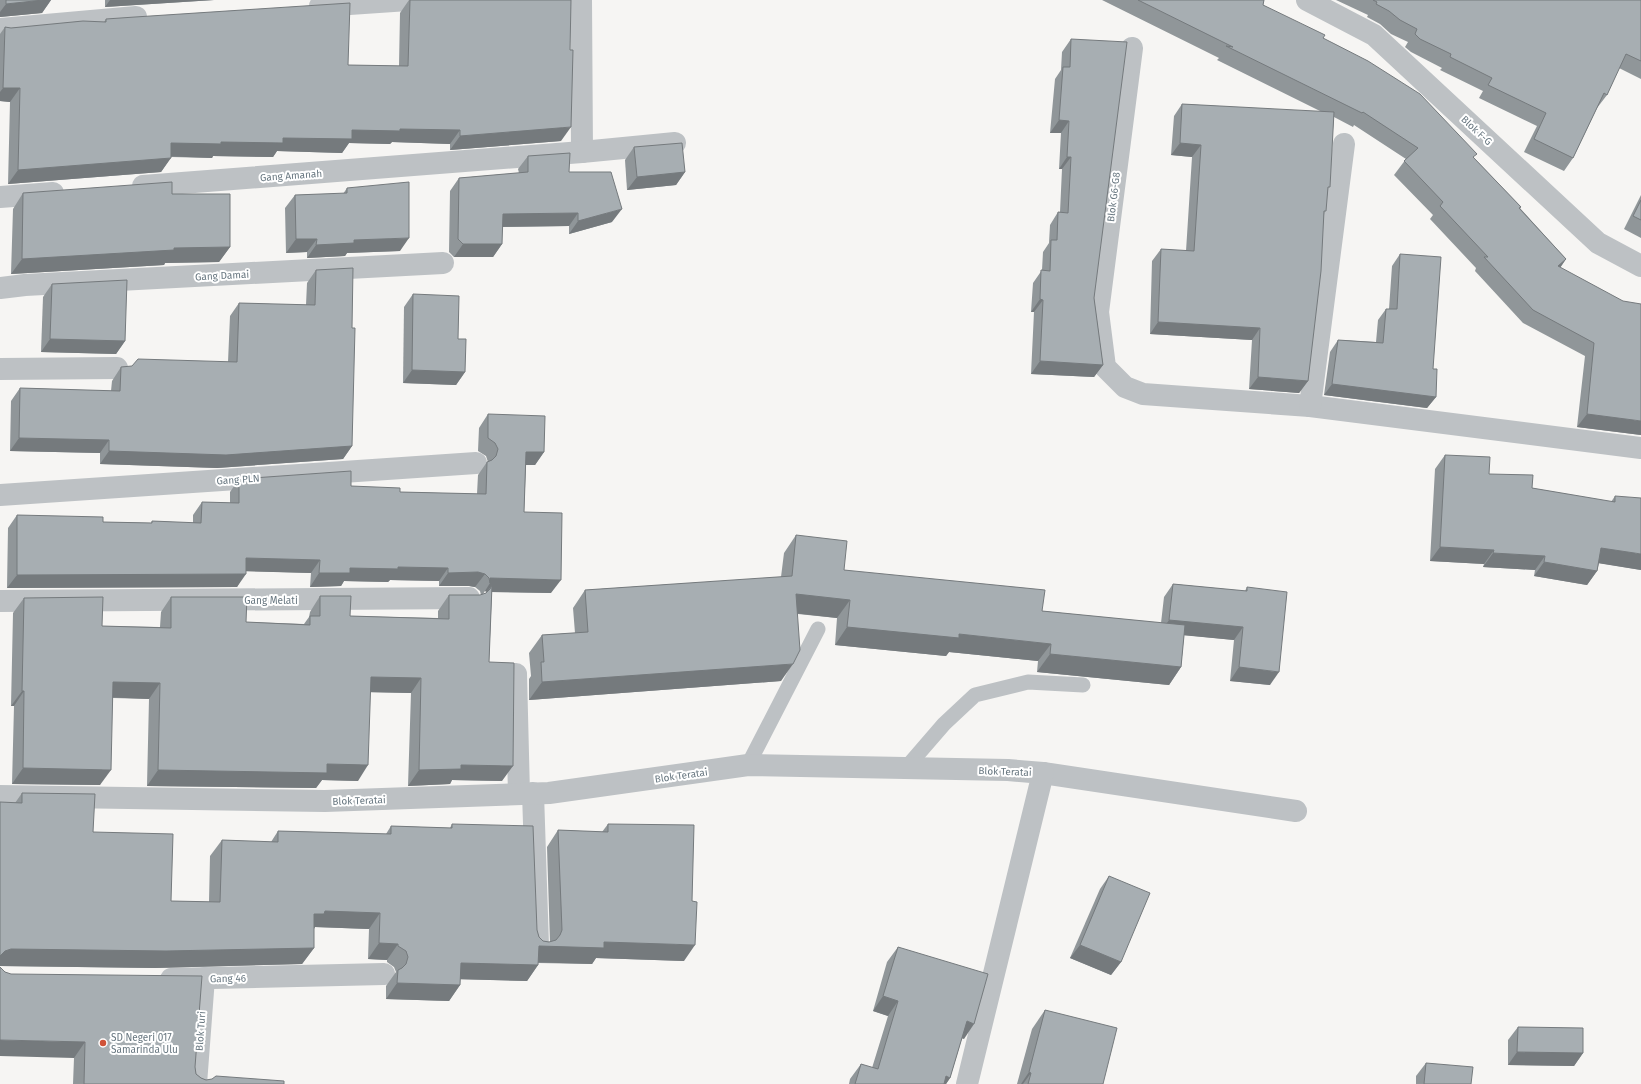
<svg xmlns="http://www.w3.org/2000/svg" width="1641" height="1084" font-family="'Fira Sans',sans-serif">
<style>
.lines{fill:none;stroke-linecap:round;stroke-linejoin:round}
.service{stroke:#bdc1c4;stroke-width:15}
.minor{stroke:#bdc1c4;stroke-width:22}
.wall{fill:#909699;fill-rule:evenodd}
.shaded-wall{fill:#757a7d}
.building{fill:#a7aeb2;stroke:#757a7d}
.poi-dot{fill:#d05339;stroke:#fff;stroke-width:1.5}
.labels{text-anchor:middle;stroke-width:4;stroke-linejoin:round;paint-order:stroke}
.street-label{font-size:10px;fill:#687780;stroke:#fff}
.poi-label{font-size:10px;fill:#687780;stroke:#fff;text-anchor:start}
</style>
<rect width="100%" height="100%" fill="#f6f5f3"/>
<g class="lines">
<g class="service">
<polyline points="748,765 818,629"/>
<polyline points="906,768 944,724 975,695 1028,682 1083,685"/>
</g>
<g class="minor">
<polyline points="581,0 582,152"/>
<polyline points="1307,0 1374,35 1598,243 1641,266"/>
<polyline points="320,6 408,0"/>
<polyline points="0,29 136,17"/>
<polyline points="1132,48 1098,312 1105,367 1125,387 1143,394 1310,406 1641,448"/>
<polyline points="143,186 582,152 675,143"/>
<polyline points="0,197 53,193"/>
<polyline points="0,288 25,285 443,263"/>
<polyline points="0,369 117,368"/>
<polyline points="1310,406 1344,144"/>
<polyline points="0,495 476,463"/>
<polyline points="0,601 469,598"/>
<polyline points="516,674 519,794"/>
<polyline points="1043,773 1296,811"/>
<polyline points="533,793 538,946"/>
<polyline points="0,796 325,801 549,793 748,765 1008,770 1043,773 967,1084"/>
<polyline points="171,979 384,974"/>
<polyline points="196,1084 204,978"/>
</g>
</g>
<g class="wall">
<polygon points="0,0 51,0 42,13 0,17"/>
<polygon points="105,0 214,0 105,7"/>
<polygon points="409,0 571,0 561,141 450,150 450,144 392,142 390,144 349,143 342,153 277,151 273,157 213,156 212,158 171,157 161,172 8,184 10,102 0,101 0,34 5,27 11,28 104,22 106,19 348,65 399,66 400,13"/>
<polygon points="1102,0 1264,0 1263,5 1323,38 1474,158 1521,207 1520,208 1566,259 1560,268 1641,435 1577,427 1585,356 1523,323 1475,271 1476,268 1430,219 1433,215 1394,175 1406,159 1354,125 1353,127 1334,117 1328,190 1324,215 1308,381 1299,393 1249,389 1252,340 1150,334 1152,261 1161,249 1186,251 1192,157 1171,155 1174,116 1182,104 1322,112 1217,60 1219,58"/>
<polygon points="1336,0 1641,0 1641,79 1619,68 1607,95 1597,108 1573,158 1564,171 1524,152 1537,126 1479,98 1483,91 1440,70 1442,68 1411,52 1405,47 1408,42 1391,34 1380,24 1367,17 1368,15"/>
<polygon points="1071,39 1094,298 1103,365 1094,377 1031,374 1034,312 1031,312 1033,283 1042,270 1043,252 1049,243 1050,225 1058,212 1060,212 1062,169 1059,169 1061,133 1050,133 1055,79 1061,70 1062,52"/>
<polygon points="634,147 685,172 676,185 627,190 625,160"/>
<polygon points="528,156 569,172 612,222 569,234 569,226 502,227 502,244 493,257 454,257 449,252 450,191 459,178 519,173 518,169"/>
<polygon points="347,188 400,251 347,253 345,256 307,258 307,252 286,253 285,208 295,195 343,194"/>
<polygon points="23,193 172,194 230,247 219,262 165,263 164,265 11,274 13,209"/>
<polygon points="1641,195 1641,238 1624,229"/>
<polygon points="1400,254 1433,369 1436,397 1427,408 1324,395 1330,352 1338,340 1376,342 1378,320 1386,309 1389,309 1392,266"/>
<polygon points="316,270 352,328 352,446 343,459 217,468 100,464 100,453 10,451 11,401 20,388 111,391 112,381 121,367 228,362 230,316 239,303 306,305 307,283"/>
<polygon points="52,284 125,341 116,354 41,352 43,297"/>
<polygon points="413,294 458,339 465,372 456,385 403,383 404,307"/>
<path d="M488,414L544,452L535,465H526L524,512L551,593L492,592L489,662L502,781L452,780L450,784L408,786L411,693L370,692L358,781L322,780L316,788L147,786L149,699L113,698L100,785L12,784L14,706H11L13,613L24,598L102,626L160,627L161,612L171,597L246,622L304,624L309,617L310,612L320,596L350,616L438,618V611L449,595H481L480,591L475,587L469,586H439V581L390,580L388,582L344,581L341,586L310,587L311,573L246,571L237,587L7,588L8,528L17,515L103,522L151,523L152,521L193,523V515L202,502L230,503V492L239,479L351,486L400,492L477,494L478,475L487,462H488L486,456L478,451L479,428ZM485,591L487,592L486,593L483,594Z"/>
<polygon points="1445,455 1489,474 1532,488 1611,502 1615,496 1641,570 1599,563 1597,571 1587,585 1534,576 1535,570 1483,567 1484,564 1430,561 1435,469"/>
<polygon points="796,535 844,570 1042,611 1161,623 1164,597 1173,584 1245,591 1247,587 1270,685 1230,681 1234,640 1184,635 1181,667 1169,685 1037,672 1038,661 949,652 946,656 835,645 837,618 798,614 781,681 529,700 529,679 531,676 529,653 542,635 575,633 573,608 585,590 781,577 784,553"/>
<polygon points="22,793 93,832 171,901 209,902 210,856 222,840 271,842 278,831 386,834 391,826 450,828 452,824 537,930 539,937 543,941 549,942 550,942 547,847 558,830 602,832 608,824 684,961 596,958 592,964 538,963 538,965 527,981 460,979 460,985 449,1001 386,999 386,986 396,972 394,967 387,962 387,960 368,959 369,929 315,927 314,929 314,948 302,964 155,968 0,966 15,803"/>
<polygon points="1109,876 1121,962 1111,975 1070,958 1100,889"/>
<polygon points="898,947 964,1039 962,1038 950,1078 946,1084 849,1084 850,1079 861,1064 872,1068 888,1016 873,1011 887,962"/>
<polygon points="0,968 5,972 195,1067 196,1074 201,1078 206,1080 284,1084 73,1084 74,1058"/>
<polygon points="1045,1010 1103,1084 1017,1084 1032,1029"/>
<polygon points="1518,1027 1583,1053 1574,1066 1508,1065 1508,1040"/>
<polygon points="1426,1063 1471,1084 1416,1084 1416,1076"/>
</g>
<g class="shaded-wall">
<polygon points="43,0 51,0 42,13 0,17 0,12 6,4"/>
<polygon points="110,0 214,0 105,7"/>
<polygon points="3,88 20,88 10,102 0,101 0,92"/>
<polygon points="1059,120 1069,121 1061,133 1050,133"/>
<polygon points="571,127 561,141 450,150 460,136"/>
<polygon points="400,129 460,130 450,144 392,142 390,144 349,143 342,153 277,151 273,157 213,156 212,158 161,156 171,143 221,142 283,138 352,130"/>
<polygon points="1180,143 1201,145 1192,157 1171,155"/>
<polygon points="1067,157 1071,157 1062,169 1059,169"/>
<polygon points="171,158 161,172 8,184 18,170"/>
<polygon points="685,172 676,185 627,190 637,177"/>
<polygon points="622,209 612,222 569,234 578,221"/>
<polygon points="578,213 569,226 493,227 503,214"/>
<polygon points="409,238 400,251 347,253 345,256 307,258 316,245 354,240"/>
<polygon points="296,239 317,239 307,252 286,253"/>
<polygon points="463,244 502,244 493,257 454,257"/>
<polygon points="230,247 219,262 165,263 164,265 11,274 22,259 174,248"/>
<polygon points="1566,259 1557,272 1558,266"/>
<polygon points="1040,299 1043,300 1034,312 1031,312"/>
<polygon points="1158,322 1260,328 1252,340 1150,334"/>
<polygon points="50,339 125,341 116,354 41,352"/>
<polygon points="1040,361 1103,365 1094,377 1031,374"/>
<polygon points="412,370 465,372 456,385 403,383"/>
<polygon points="1258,377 1308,381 1299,393 1249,389"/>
<polygon points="1332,384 1436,397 1427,408 1324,395"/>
<polygon points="1587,414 1641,421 1641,435 1577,427"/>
<polygon points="19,438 109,440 100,453 10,451"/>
<polygon points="352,446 343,459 217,468 100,464 109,451"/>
<polygon points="526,452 544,452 535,465 517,465"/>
<polygon points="1440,547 1494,550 1484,564 1430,561"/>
<polygon points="1601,548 1641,554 1641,570 1591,562"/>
<polygon points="1493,553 1545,556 1535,570 1483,567"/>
<polygon points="246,558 320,560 311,573 237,571"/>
<polygon points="1544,562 1597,571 1587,585 1534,576"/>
<polygon points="398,567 448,568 439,581 390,580 388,582 344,581 341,586 310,587 319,573 350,568"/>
<polygon points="478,572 485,574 475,587 469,586 439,586 448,573"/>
<polygon points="246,574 237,587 7,588 17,575"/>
<polygon points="490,578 561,580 551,593 489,592 490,589 492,585 487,592 485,591 490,583"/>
<polygon points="796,594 850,600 837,618 784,612"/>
<polygon points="1169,620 1243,627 1234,640 1160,633"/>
<polygon points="847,627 959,634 1051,644 1038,661 949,652 946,656 835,645"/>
<polygon points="1050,654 1181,667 1169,685 1037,672"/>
<polygon points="793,664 781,681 529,700 542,682"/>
<polygon points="1239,667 1279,672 1270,685 1230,681"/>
<polygon points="371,677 421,678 411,693 360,692"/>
<polygon points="113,682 160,683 149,699 102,697"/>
<polygon points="22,691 24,691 14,706 11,706"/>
<polygon points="327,764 368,765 358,781 322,780 316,788 147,786 158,770"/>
<polygon points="461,765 513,766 502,781 452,780 450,784 408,786 419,770"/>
<polygon points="23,768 111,770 100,785 12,784"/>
<polygon points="325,911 380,913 369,929 315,927 313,930 314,914"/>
<polygon points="604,942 695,945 684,961 596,958 592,964 527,962 539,946"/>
<polygon points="379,943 398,944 387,960 368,959"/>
<polygon points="1080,945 1121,962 1111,975 1070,958"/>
<polygon points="314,948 302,964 155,968 0,966 0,956 5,951 11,949"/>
<polygon points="461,963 538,965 527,981 449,979"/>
<polygon points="397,983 460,985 449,1001 386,999"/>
<polygon points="883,996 898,1001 888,1016 873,1011"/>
<polygon points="967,1021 974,1024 964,1039 956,1036"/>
<polygon points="0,1040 85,1042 74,1058 0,1056"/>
<polygon points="1517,1052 1583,1053 1574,1066 1508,1065"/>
<polygon points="1029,1072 1031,1073 1023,1084 1021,1084"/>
<polygon points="946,1076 950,1078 946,1084 940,1084"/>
</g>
<g class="building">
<polygon points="6,0 43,0 6,4"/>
<polygon points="410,0 571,0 570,50 573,50 571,127 460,136 460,130 400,129 400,131 352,130 352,139 283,138 283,143 221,142 221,144 171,143 171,158 18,170 20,88 3,88 5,27 11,28 83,21 106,22 106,19 135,17 350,3 348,65 408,66"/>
<polygon points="1138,0 1264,0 1263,5 1325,35 1323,38 1368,61 1420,94 1477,154 1473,157 1521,207 1519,208 1566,259 1558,266 1623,301 1641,304 1641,421 1587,414 1594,343 1533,310 1484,257 1488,257 1440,206 1443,202 1404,161 1418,148 1363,112 1362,113 1226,46 1233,47"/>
<polygon points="1373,0 1641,0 1641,61 1626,54 1607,95 1604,93 1573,158 1534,139 1546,113 1488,85 1492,78 1450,57 1451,54 1420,39 1415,34 1417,29 1400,20 1389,11 1376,4 1377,2"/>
<polygon points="1071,39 1127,42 1094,298 1103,365 1040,361 1043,300 1040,299 1041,270 1050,271 1051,240 1057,240 1058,212 1068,213 1071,157 1067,157 1069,121 1059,120 1063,67 1070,67"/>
<polygon points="1182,104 1334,112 1330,187 1328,187 1326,211 1324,211 1321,271 1308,381 1258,377 1260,328 1158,322 1161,249 1194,251 1201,145 1180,143"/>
<polygon points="682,143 685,172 637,177 634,147"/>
<polygon points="570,153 569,172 611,172 622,209 578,221 578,213 503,214 502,244 463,244 458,239 459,178 528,172 528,156"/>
<polygon points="172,182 172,194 230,194 230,247 174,248 174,250 22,259 23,193"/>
<polygon points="409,182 409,238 354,240 354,243 316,245 317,239 296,239 295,195 347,193 347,188"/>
<polygon points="1641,200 1641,220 1633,216"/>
<polygon points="1400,254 1441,257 1433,369 1437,369 1436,397 1332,384 1338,340 1383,343 1386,309 1397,309"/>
<polygon points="353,268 352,328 355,328 352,446 226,455 109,451 109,440 19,438 20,388 120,391 121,367 132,366 138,359 237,362 239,303 315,305 316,270"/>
<polygon points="127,280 125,341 50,339 52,284"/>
<polygon points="413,294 459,296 458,339 466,339 465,372 412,370"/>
<polygon points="488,414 545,416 544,452 526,452 524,512 562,513 561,580 490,578 490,583 489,578 485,574 478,572 448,573 448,568 398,567 398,569 350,568 350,573 319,573 320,560 246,558 246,574 17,575 17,515 103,517 103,522 152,523 152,521 201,523 202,502 239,503 239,479 351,471 351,486 400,488 400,492 486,494 487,462 492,460 496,456 498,449 495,443 488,438"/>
<polygon points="1445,455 1490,457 1489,474 1533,475 1532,488 1615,502 1615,496 1641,498 1641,554 1601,548 1597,571 1544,562 1545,556 1493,553 1494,550 1440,547"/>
<polygon points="796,535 847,541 844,570 1045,590 1042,611 1185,625 1181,667 1050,654 1051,644 959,634 959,638 847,627 850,600 796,594 800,650 793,664 542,682 541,662 544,662 542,635 588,632 585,590 792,576"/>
<polygon points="1173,584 1247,591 1247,587 1287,592 1279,672 1239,667 1243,627 1169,620"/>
<polygon points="492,585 489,662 514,663 513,766 461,765 461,769 419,770 421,678 371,677 368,765 327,764 327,773 158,770 160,683 113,682 111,770 23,768 24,691 22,691 24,598 103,597 102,626 171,628 171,597 247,597 246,622 310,625 310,616 320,616 320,596 351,596 350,616 449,619 449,595 480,595 486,593 490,589"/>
<polygon points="22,793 95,794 93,832 173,834 171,901 220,902 222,840 278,842 278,831 391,834 391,826 452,828 452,824 533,826 537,930 539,937 543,941 549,942 556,940 560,935 562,930 558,830 608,832 608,824 694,825 692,901 697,902 695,945 604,942 604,948 539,946 538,965 461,963 460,985 397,983 398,970 402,968 406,964 408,957 406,951 398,946 398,944 379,943 380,913 325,911 324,914 314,914 314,948 166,951 11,949 5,951 0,956 0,957 0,802 22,803"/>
<polygon points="1109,876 1150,893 1121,962 1080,945"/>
<polygon points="898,947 988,974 974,1024 967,1021 950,1078 946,1076 944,1084 855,1084 861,1064 878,1069 898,1001 883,996"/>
<polygon points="0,967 5,972 11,974 202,976 195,1067 196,1074 201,1078 206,1080 212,1079 216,1076 284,1081 284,1084 84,1084 85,1042 0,1040"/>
<polygon points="1045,1010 1117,1028 1103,1084 1028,1084 1031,1073 1029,1072"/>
<polygon points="1518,1027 1583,1028 1583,1053 1517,1052"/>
<polygon points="1426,1063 1473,1067 1471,1084 1424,1084"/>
</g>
<circle class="poi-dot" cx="103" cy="1043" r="4"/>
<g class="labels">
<g class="street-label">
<text transform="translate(1477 130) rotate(43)" y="4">Blok F-G</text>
<text transform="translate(291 175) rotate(-4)" y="4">Gang Amanah</text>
<text transform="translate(1113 197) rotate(-83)" y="4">Blok G6-G8</text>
<text transform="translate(222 275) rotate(-3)" y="4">Gang Damai</text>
<text transform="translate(238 479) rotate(-4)" y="4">Gang PLN</text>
<text x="271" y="604">Gang Melati</text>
<text transform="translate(1005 771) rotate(2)" y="4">Blok Teratai</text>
<text transform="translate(681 775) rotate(-8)" y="4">Blok Teratai</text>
<text transform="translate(359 800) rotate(-2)" y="4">Blok Teratai</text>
<text transform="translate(228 978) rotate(-1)" y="4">Gang 46</text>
<text transform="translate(200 1031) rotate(-86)" y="4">Blok Turi</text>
</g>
<g class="poi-label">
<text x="111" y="1041">SD Negeri 017<tspan x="111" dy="12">Samarinda Ulu</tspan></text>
</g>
</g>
</svg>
